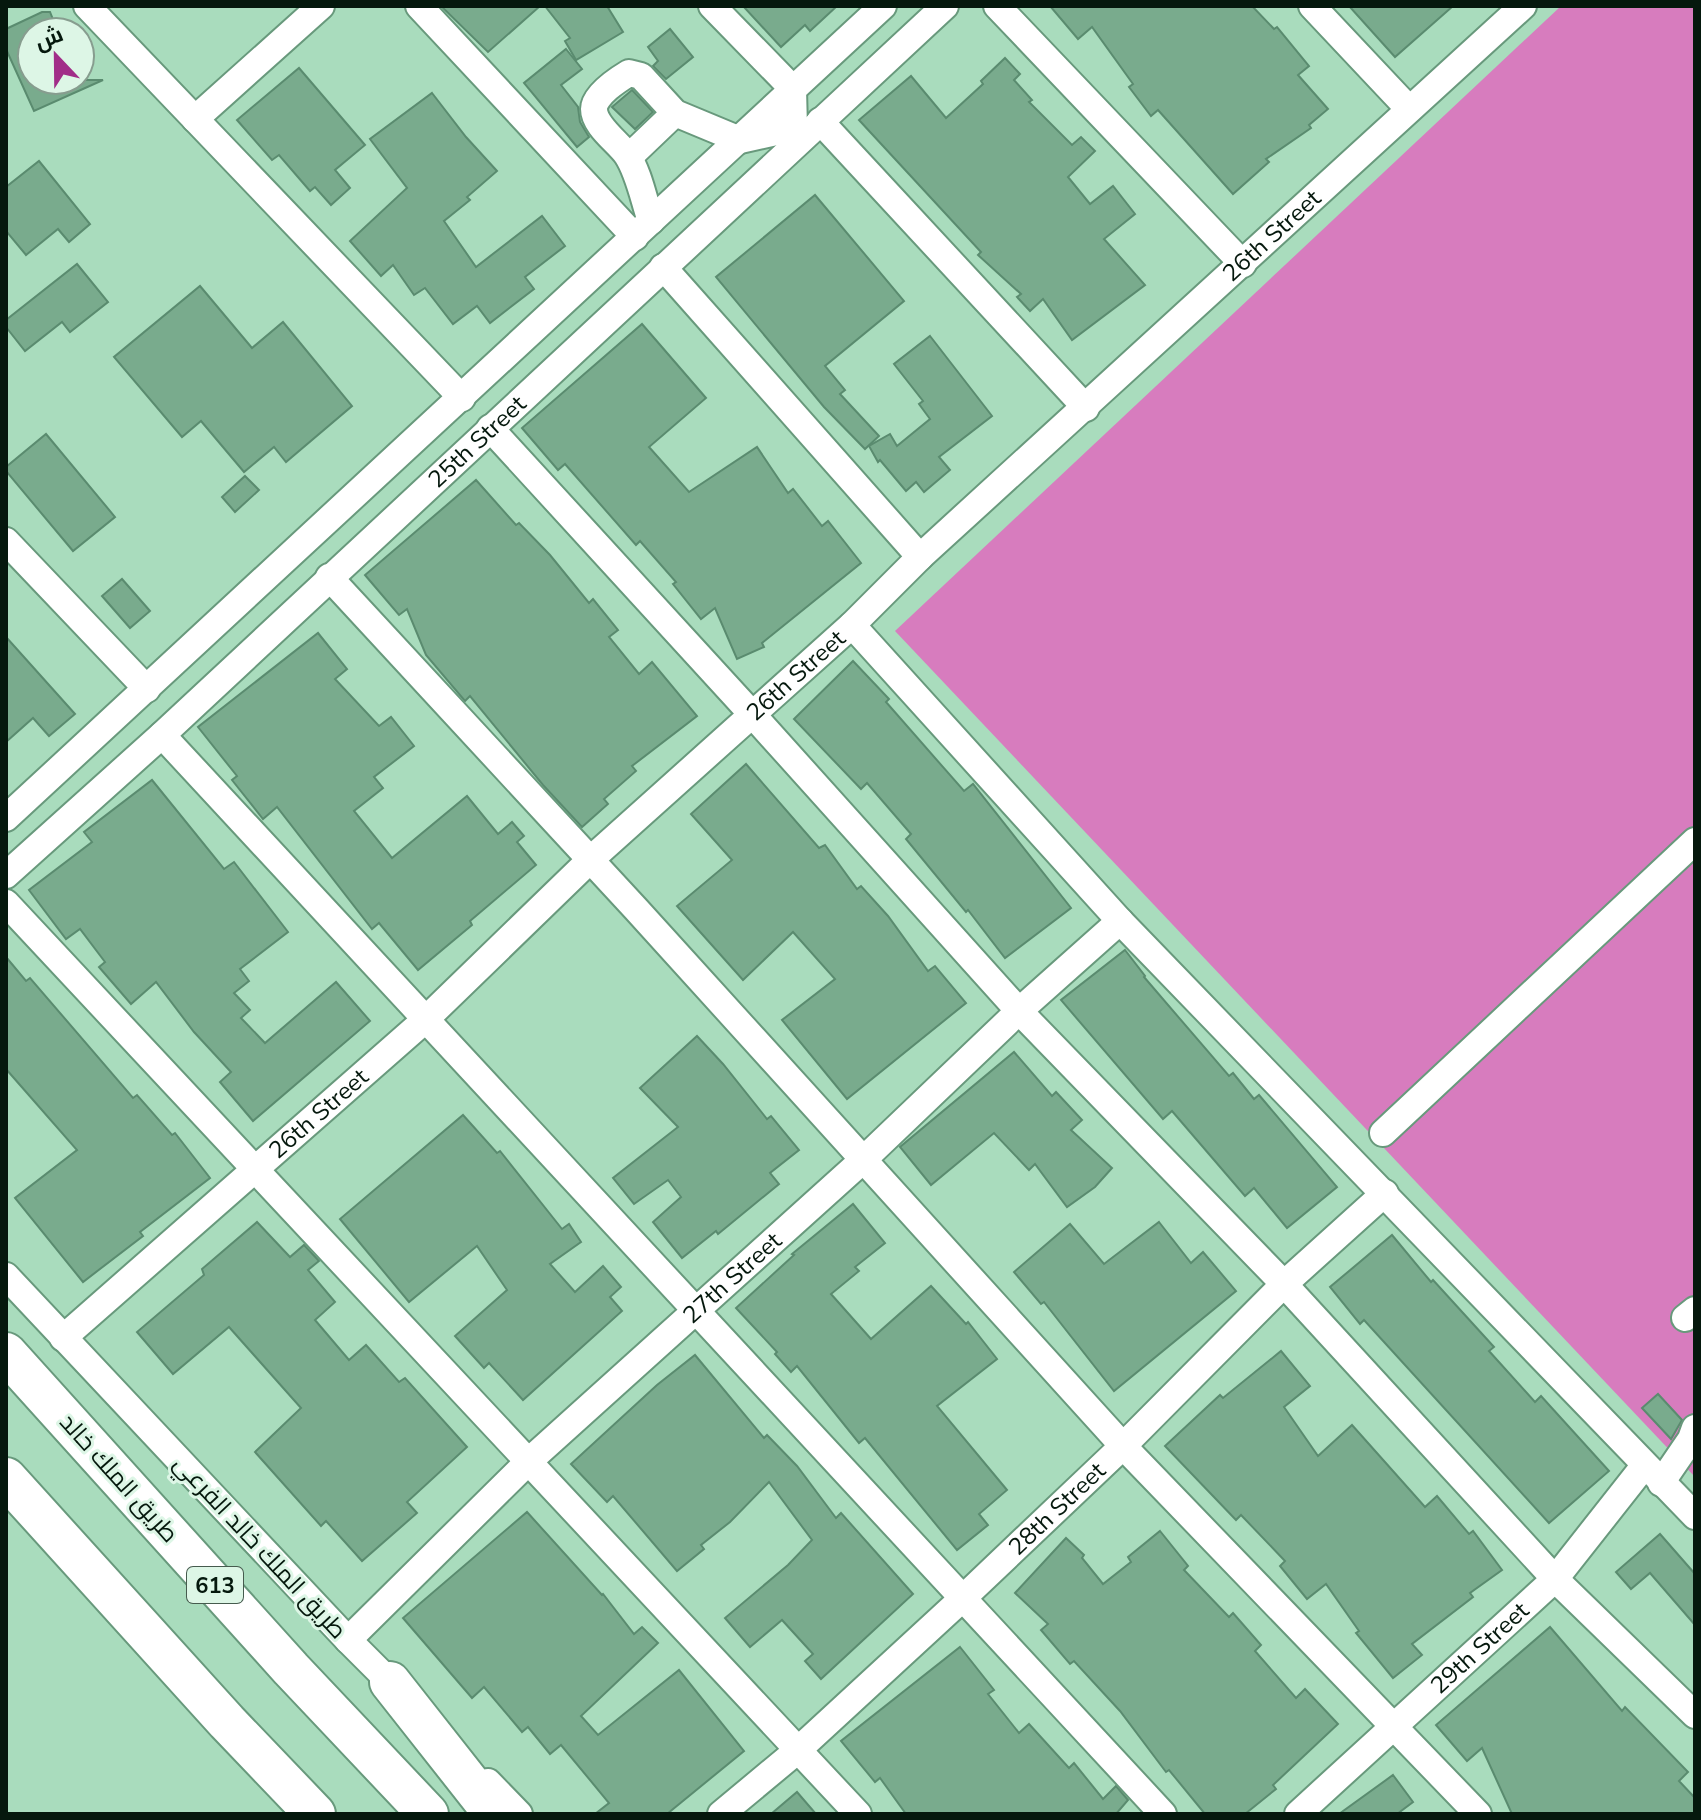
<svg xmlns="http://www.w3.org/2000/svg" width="1701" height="1820" font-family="'Nunito Sans',Cairo,sans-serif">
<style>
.green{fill:#d77cbe}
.building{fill:#79ab8d;stroke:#5a8b6f;stroke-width:2}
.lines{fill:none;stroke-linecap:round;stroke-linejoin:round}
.minor-casing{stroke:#68997c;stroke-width:30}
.highway-casing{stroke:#68997c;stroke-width:44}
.minor{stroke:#fff;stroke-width:26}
.highway{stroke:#fff;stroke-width:40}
.labels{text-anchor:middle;stroke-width:6;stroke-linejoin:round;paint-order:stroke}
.shield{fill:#ddf6e6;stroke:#465b4e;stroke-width:2}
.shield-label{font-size:22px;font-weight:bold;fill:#05180d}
.street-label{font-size:24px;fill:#05180d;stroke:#ddf6e6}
</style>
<rect width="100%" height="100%" fill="#a9dcbd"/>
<polygon class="green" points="1561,6 1695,6 1695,1477 895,631"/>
<g class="building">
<polygon points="441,6 540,6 488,52"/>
<polygon points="545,6 607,6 623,32 576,60 565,41 570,38"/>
<polygon points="743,6 837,6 810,31 805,25 781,47"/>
<polygon points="1050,6 1252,6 1274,29 1277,27 1309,66 1298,75 1328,109 1309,125 1311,128 1266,159 1269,162 1233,194 1158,110 1151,116 1129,87 1133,84 1092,27 1078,39"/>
<polygon points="1349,6 1453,6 1395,57"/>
<polygon points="42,12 50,12 58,32 32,32 32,80 103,80 34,111 6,49 6,29"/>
<polygon points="670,29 693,57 666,79 653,66 658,61 648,47"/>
<polygon points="566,49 582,69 561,85 578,107 580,122 589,137 577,147 524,83"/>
<polygon points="1005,58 1020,74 1014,80 1032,100 1029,102 1072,145 1081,137 1095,151 1068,177 1090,204 1113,186 1135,214 1104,239 1145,285 1072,340 1043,299 1030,311 1017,297 1021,294 978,255 981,252 859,120 911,76 946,118 983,84 981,81"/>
<polygon points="299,68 365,145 335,170 350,188 331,205 315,187 310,191 279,155 272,160 237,120"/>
<polygon points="632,90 653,112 635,129 612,107"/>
<polygon points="432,93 466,137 497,171 467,197 470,200 444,221 476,267 542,216 565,246 525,277 534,289 490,323 477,306 453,324 425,288 414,295 393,265 381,276 350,241 407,188 370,139"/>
<polygon points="39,161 90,224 69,242 58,229 26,255 6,231 6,187"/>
<polygon points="815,195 904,301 825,366 845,390 840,394 879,436 865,449 824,407 716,277"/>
<polygon points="77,264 108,302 70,332 62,322 25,351 6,327 6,320"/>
<polygon points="200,286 252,348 283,322 352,406 286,462 274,447 244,472 201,421 182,437 114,357"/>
<polygon points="642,324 706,398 649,447 689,492 757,447 788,493 793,489 822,526 828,521 861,563 762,643 764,647 737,659 715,608 701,619 673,584 676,582 640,541 636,545 565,464 558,470 522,428"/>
<polygon points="930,336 992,416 939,457 950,470 924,492 916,482 906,491 880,460 878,462 869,446 890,434 897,446 930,419 919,404 923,401 894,364"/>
<polygon points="46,434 115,517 73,551 6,471 6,467"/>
<polygon points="245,476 259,490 235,512 222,497"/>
<polygon points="476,480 516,525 519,523 550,555 589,603 593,599 618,630 609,637 639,674 652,662 697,716 632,766 636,771 604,799 608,804 582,827 543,785 470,696 465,701 426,655 407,609 399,615 365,575"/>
<polygon points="122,579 150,611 130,628 102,596"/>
<polygon points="318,633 347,669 335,679 379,726 391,717 414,746 374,777 383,788 354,811 392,858 467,796 498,834 512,822 524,836 517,842 536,865 470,921 472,925 418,970 379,923 372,929 277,807 263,819 232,780 237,776 198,727"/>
<polygon points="6,637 75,714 49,736 33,718 6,742"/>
<polygon points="853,661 889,699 886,702 964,791 973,784 1071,908 1005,958 968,910 966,912 906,839 911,834 867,783 861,789 794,719"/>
<polygon points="746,764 819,848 825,845 857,889 861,886 888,916 928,971 935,966 966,1003 847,1099 782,1020 835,979 793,932 743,980 677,906 732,860 691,814"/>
<polygon points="152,780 224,869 234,862 288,932 240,969 249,981 234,993 250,1010 241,1018 265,1043 336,982 370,1021 253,1121 220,1082 231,1072 194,1032 156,982 131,1004 99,967 105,962 80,929 66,939 29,890 92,842 84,832"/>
<polygon points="1125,950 1145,976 1144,977 1229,1076 1233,1073 1254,1099 1259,1095 1337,1187 1287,1228 1254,1188 1245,1196 1172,1111 1163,1119 1061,1000"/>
<polygon points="6,957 26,981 30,978 133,1098 137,1095 172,1135 175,1133 210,1178 140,1232 143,1236 83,1282 15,1198 77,1150 6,1069"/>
<polygon points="697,1036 723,1064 767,1119 771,1116 799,1150 770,1173 779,1184 718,1234 716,1231 682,1258 653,1222 681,1197 668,1180 634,1204 613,1178 678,1127 640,1088"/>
<polygon points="1014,1052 1052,1096 1056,1092 1082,1120 1071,1130 1112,1168 1095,1187 1067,1207 1035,1164 1029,1170 994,1133 931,1185 900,1147"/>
<polygon points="463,1115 497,1153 500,1151 562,1229 569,1224 581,1242 550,1264 575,1292 603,1266 621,1287 610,1297 622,1311 523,1400 489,1363 484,1368 455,1336 507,1290 477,1246 409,1302 340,1219"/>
<polygon points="853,1204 885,1243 855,1267 859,1271 831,1294 871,1339 931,1286 966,1324 968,1322 997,1359 937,1406 1007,1490 979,1514 988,1525 957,1550 865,1438 859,1443 797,1366 791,1372 775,1354 777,1352 736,1308 794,1255 792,1254"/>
<polygon points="257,1222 290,1257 304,1245 319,1261 308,1270 335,1302 315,1320 349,1360 366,1345 399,1382 405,1378 467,1447 407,1502 417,1513 362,1561 326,1521 321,1526 255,1452 301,1408 229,1327 173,1374 137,1332 204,1275 202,1269"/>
<polygon points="1159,1222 1191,1263 1203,1252 1236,1291 1114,1391 1044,1302 1041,1304 1014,1272 1070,1224 1104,1264"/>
<polygon points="1392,1235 1431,1282 1433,1280 1494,1347 1489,1351 1535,1402 1541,1396 1609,1471 1549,1523 1364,1320 1360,1324 1330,1287"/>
<polygon points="1281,1351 1310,1386 1284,1407 1318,1456 1352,1425 1425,1507 1437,1496 1469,1534 1473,1531 1502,1570 1470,1593 1473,1597 1412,1644 1422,1655 1393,1678 1356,1633 1359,1631 1326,1584 1307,1599 1280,1566 1285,1561 1241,1515 1236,1520 1165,1446 1220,1395 1223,1398"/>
<polygon points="695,1355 764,1438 767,1435 797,1466 836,1518 841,1513 913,1594 821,1679 805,1661 813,1654 782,1620 750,1647 725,1618 788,1565 812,1540 769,1482 730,1522 701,1545 704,1549 677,1571 613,1496 607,1502 571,1464 657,1385"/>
<polygon points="1658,1394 1682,1420 1671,1439 1642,1408"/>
<polygon points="527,1512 602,1595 603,1594 634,1634 642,1627 658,1643 581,1716 598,1735 679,1670 744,1751 667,1814 595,1814 609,1803 561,1745 550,1754 528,1727 522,1732 484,1687 472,1698 403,1618"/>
<polygon points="1160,1531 1188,1566 1184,1570 1229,1617 1233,1613 1261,1645 1255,1651 1296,1698 1305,1689 1338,1724 1273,1785 1276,1789 1245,1814 1205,1814 1169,1770 1166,1772 1120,1711 1074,1661 1070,1664 1041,1630 1048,1624 1015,1593 1066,1538 1084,1555 1082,1558 1103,1584 1131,1562 1128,1557"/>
<polygon points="1660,1534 1695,1574 1695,1625 1650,1573 1631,1589 1616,1572"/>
<polygon points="1550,1627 1622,1711 1625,1707 1688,1772 1679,1781 1695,1798 1695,1814 1512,1814 1482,1748 1467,1761 1436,1725"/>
<polygon points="960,1647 994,1690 988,1694 1019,1733 1029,1724 1069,1768 1074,1763 1103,1799 1116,1786 1128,1800 1116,1814 906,1814 880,1778 875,1782 841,1741"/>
<polygon points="1393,1775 1413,1802 1397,1814 1339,1814"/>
<polygon points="797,1792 816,1814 771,1814"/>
</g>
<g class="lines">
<g class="minor-casing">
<g id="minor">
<polyline points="87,6 462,398"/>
<polyline points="419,6 635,237"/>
<polyline points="997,6 1243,264"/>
<polyline points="1312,6 1409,109"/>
<polyline points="195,119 321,6"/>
<polyline points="820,121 1086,408"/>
<polyline points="629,157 675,113"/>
<path d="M651,221C644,201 639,173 627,155C618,142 594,126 594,109C594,95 619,79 629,73L641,76L675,113L740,140L794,128L793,89L712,6"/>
<polyline points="663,267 920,557"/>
<polyline points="490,428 751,713 1019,1011 1284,1284 1555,1579 1695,1715"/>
<polyline points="6,541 147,689"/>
<polyline points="329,577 636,909 1123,1446 1478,1814"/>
<polyline points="852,625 1120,921 1695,1516"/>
<polyline points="162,735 1163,1814"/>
<polyline points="6,818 883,6"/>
<path id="s1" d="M6,875L162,735L945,6"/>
<polyline points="6,903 858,1814"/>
<polyline points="1383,1133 1695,841"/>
<polyline points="6,1276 348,1640 399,1691"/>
<polyline points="1685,1318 1695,1310"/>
<path id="s2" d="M63,1338L425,1020L590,860L852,625L920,557L1523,6"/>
<polyline points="1661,1483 1691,1439 1695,1428"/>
<path id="s3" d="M348,1640L529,1461L863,1160L1019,1011L1120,921"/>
<polyline points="488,1782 519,1814"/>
<path id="s4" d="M721,1814L798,1750L963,1598L1123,1446L1284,1284L1385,1193"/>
<path id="s5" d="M1298,1814L1555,1579L1644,1466"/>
</g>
</g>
<g class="highway-casing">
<g id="highway">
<polyline points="6,1353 291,1669 428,1814"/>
<polyline points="6,1478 227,1722 315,1814"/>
<polyline points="390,1682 494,1814"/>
</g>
</g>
<use href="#minor" class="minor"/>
<use href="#highway" class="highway"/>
</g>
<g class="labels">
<rect class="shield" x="187" y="1567" width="56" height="36" rx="6"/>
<g class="shield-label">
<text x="215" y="1593">613</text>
</g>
<g class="street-label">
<text dy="8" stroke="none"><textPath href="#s2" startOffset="1636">26th Street</textPath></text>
<text dy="8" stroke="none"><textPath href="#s1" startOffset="640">25th Street</textPath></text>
<text dy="8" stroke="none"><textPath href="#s2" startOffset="988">26th Street</textPath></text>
<text dy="8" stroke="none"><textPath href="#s2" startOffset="340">26th Street</textPath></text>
<text dy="8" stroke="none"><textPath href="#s3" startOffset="528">27th Street</textPath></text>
<text transform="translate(119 1478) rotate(48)" y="8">طريق الملك خالد</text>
<text dy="8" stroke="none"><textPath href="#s4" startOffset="454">28th Street</textPath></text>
<text transform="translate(260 1547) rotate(47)" y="8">طريق الملك خالد الفرعي</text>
<text dy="8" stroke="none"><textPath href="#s5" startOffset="246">29th Street</textPath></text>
</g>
</g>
<rect width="1701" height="1820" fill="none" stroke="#05180d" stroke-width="16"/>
<g transform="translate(56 56) rotate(338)"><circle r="38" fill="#ddf6e6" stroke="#879d8f" stroke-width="2"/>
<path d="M0-6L14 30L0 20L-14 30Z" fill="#a12d88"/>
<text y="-12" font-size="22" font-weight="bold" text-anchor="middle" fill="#05180d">ش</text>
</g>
</svg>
